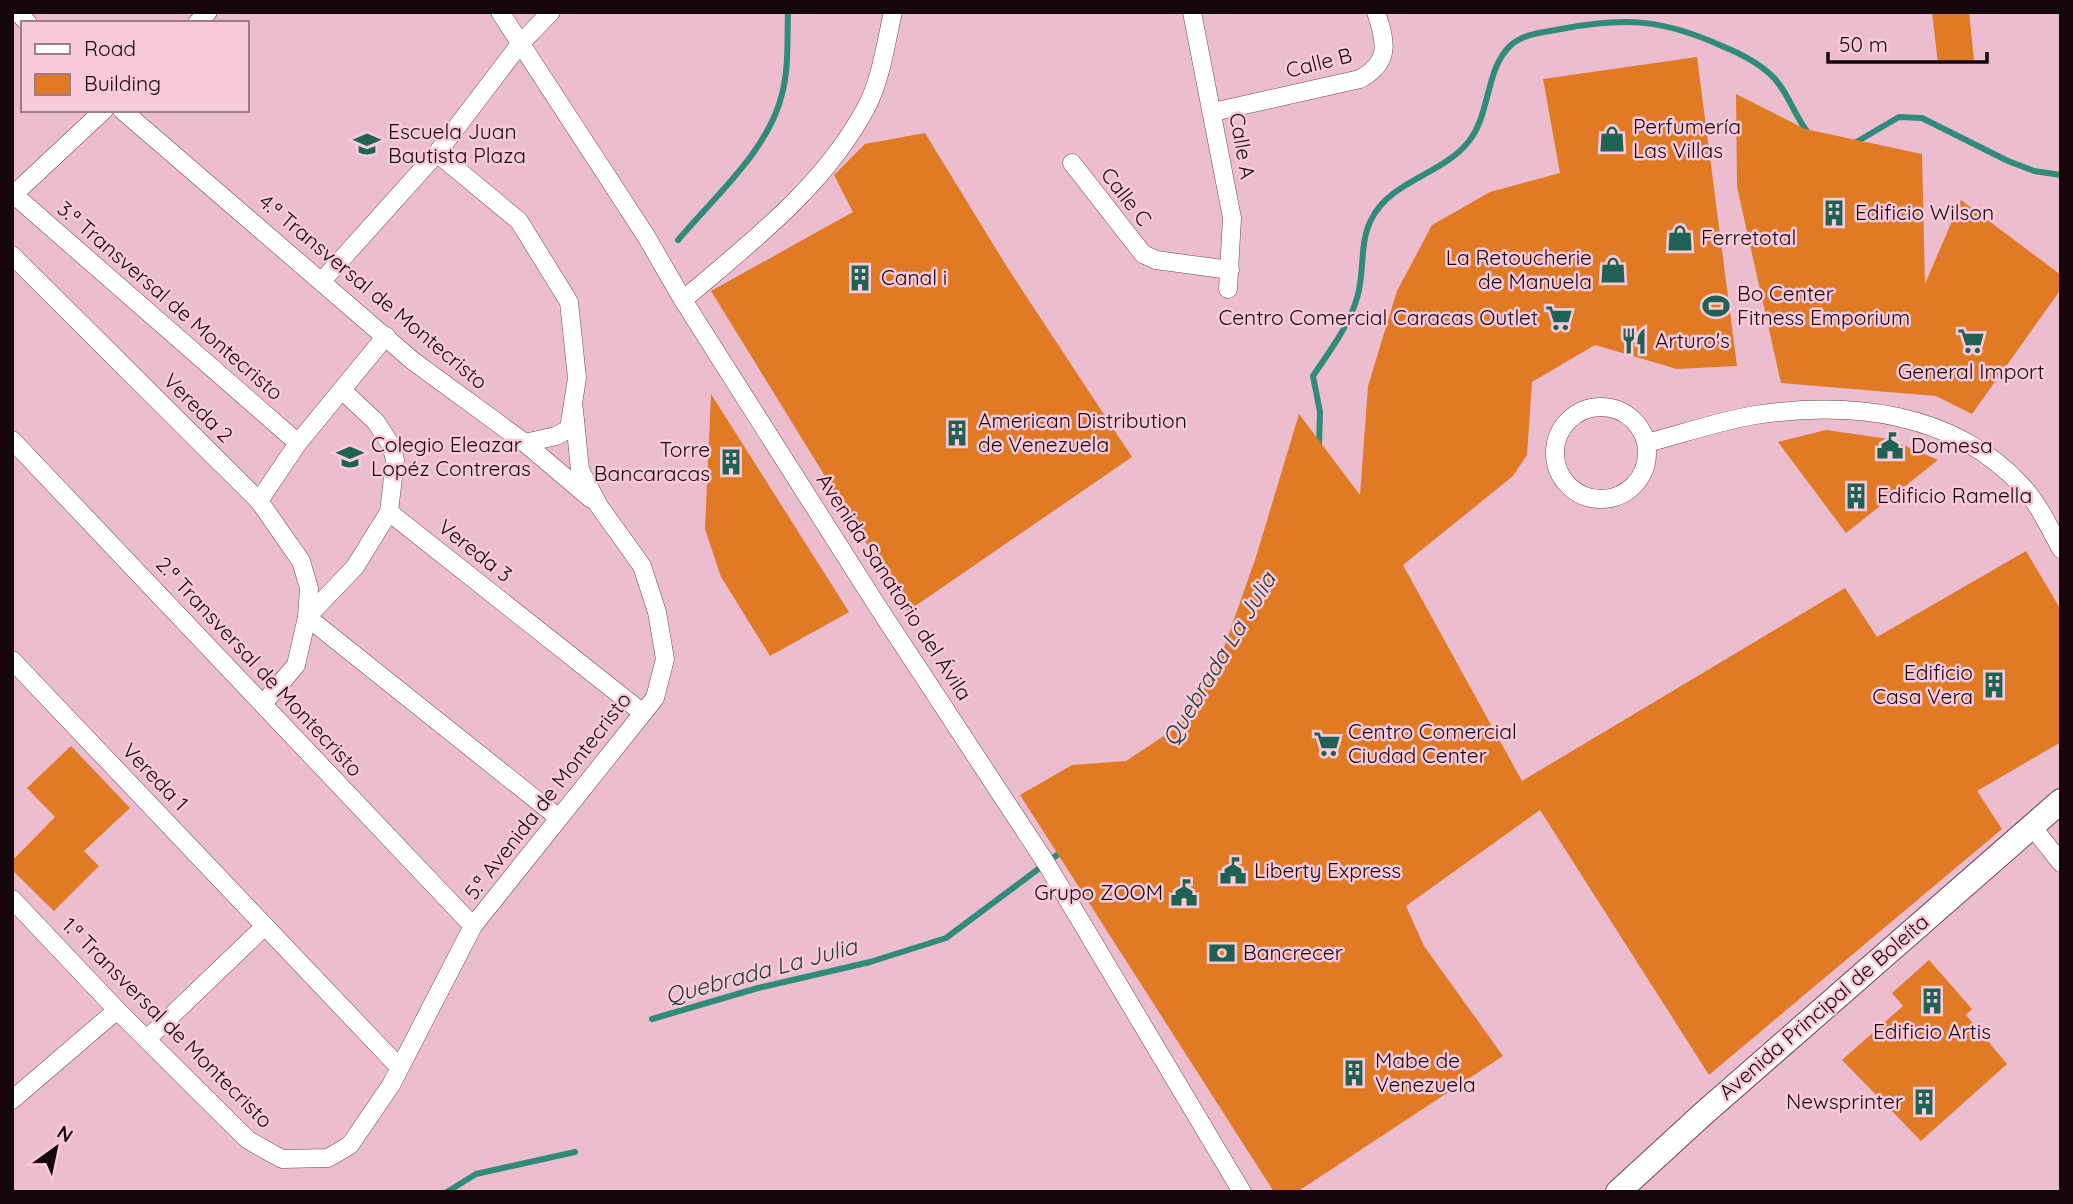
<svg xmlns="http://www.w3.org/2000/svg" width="2073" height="1204" font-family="Quicksand,sans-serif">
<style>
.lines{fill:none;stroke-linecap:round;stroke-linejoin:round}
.stream{stroke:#308c79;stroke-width:6}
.building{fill:#e07a25}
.street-casing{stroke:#6d4655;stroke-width:19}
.secondary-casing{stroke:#6d4655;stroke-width:26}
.street{stroke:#fff;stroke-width:18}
.secondary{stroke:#fff;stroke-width:24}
.labels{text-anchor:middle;stroke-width:5;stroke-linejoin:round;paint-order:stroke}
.street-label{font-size:21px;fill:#16070d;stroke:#f9cadb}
.poi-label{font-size:21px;fill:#16070d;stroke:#f9cadb;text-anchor:start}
.water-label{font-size:23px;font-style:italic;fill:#223e36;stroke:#f9cadb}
</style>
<rect width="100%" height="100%" fill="#ecbdce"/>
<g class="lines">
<g class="stream">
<polyline points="1853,144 1899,117 1922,118 2008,161 2034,171 2061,175"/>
<path d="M678,240C714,197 769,150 782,94C789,68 787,39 788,12"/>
<path d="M1319,447L1320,412L1313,376C1329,352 1349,326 1357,298C1365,272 1359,244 1371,220C1390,180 1443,175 1469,141C1491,113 1485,69 1511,45C1524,33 1546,32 1561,29C1625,17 1662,19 1722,46C1739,53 1758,62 1772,76C1788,91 1794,116 1809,134"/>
<polyline points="652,1019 758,988 870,962 946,938 1065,849"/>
<polyline points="447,1192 476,1174 575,1152"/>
</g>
</g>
<g class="building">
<polygon points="1932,12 1969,12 1974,60 1938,64"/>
<polygon points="1697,57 1737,366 1677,369 1595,345 1532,382 1527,455 1513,476 1403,565 1522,781 1845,588 1877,637 2026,551 2061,610 2061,742 1977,791 2002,829 1709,1075 1540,810 1406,906 1424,946 1503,1056 1297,1192 1274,1192 1020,795 1072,765 1126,761 1179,726 1216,670 1256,557 1299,414 1360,495 1368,386 1397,291 1432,225 1490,192 1560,173 1543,79"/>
<polygon points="1736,94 1805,129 1922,154 1925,284 1961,200 2061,275 2061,289 1972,414 1936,396 1781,383 1737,187"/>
<polygon points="925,133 1007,267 1132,457 908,611 711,291 853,212 834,175 865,144"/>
<polygon points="711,394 849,612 770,656 721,577 705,529"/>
<polygon points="1826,430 1889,439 1938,460 1846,533 1778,442"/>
<polygon points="71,746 130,808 84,851 99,866 54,911 12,870 12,861 55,817 27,788"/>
<polygon points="1929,960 1972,1009 1966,1015 2007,1064 1921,1141 1842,1060 1903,1006 1892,993"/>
</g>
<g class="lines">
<g class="street-casing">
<g id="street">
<polyline points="17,12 28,23"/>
<polyline points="500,12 646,236 683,300 876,604 1046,863 1242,1192"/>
<polyline points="1192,12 1232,218 1228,289"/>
<polyline points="197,23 208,12"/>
<polyline points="122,110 413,361 525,443 591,499"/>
<path d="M1213,112L1360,79C1391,62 1386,42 1376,12"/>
<polyline points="437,153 519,221 569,302 577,378 569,429 556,436 525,443"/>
<polyline points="1072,163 1143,254 1156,260 1230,270"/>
<polyline points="12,193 298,443"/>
<polyline points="12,196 104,110"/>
<polyline points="12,255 259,501 301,561 309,588 307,617 559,818"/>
<polyline points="322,281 437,153 520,44 551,12"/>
<path d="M683,300C751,242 825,186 867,106C881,79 886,42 893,12"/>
<circle cx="1601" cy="453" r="46"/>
<polyline points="12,440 473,926"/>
<path d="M1647,443C1682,434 1719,421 1755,415C1850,401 1953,411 2022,486C2039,504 2049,527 2061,549"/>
<polyline points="259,501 298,443 386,336"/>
<polyline points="389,512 643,713"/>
<polyline points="12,660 399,1067"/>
<polyline points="263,704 296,665 307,617 355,567 389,512 395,460 391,445 376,422 343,391"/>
<polyline points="2031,825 2061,863"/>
<polyline points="12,899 117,1010 248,1140 282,1159 328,1158 350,1145 391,1085 473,926 655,698 665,659 657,612 642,566 599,506 580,470 574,410"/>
<polyline points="147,1039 265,926"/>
<polyline points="12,1100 117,1010"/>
</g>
</g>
<g class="secondary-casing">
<polyline id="secondary" points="1618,1192 1703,1114 2061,801"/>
</g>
<use href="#street" class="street"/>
<use href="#secondary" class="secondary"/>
</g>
<defs>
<g id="shop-bare" transform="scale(2.1)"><path d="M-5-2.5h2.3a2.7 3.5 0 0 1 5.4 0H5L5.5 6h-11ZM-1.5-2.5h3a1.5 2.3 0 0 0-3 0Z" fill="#1f6253" stroke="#f9cadb" stroke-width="2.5" paint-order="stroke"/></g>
<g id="school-bare" transform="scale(2.1)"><path d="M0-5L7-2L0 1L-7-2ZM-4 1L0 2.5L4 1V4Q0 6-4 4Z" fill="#1f6253" stroke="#f9cadb" stroke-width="2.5" paint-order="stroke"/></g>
<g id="building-bare" transform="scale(2.1)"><path d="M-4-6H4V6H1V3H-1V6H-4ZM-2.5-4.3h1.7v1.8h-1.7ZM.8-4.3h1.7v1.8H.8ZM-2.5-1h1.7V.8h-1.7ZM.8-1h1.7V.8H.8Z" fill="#1f6253" stroke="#f9cadb" stroke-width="2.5" paint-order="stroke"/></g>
<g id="stadium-bare" transform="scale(2.1)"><path d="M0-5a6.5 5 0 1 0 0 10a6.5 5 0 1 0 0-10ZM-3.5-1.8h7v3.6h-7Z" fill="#1f6253" stroke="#f9cadb" stroke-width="2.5" paint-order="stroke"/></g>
<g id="supermarket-bare" transform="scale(2.1)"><path d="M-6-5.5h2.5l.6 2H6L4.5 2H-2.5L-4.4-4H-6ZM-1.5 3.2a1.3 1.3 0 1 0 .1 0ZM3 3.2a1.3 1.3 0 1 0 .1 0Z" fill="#1f6253" stroke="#f9cadb" stroke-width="2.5" paint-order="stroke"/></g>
<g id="restaurant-bare" transform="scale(2.1)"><path d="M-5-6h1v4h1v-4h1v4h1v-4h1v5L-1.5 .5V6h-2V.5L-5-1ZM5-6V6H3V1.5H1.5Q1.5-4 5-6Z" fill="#1f6253" stroke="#f9cadb" stroke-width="2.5" paint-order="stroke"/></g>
<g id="civic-bare" transform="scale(2.1)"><path d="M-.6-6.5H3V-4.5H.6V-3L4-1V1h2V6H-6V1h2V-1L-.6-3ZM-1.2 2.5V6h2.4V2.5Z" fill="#1f6253" stroke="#f9cadb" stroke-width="2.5" paint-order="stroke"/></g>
<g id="bank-bare" transform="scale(2.1)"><path d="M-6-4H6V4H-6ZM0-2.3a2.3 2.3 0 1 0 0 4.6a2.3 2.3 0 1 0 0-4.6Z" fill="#1f6253" stroke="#f9cadb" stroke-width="2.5" paint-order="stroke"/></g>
</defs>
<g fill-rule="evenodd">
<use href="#shop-bare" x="1612" y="139"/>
<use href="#school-bare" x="367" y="144"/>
<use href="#building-bare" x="1834" y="213"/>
<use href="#shop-bare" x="1680" y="238"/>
<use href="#shop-bare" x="1613" y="270"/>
<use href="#building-bare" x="860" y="278"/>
<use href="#stadium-bare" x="1716" y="306"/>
<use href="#supermarket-bare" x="1559" y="318"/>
<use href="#restaurant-bare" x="1634" y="341"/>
<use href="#supermarket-bare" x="1971" y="341"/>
<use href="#building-bare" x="957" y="433"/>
<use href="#civic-bare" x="1890" y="446"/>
<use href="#school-bare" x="350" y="457"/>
<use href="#building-bare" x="731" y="462"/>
<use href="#building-bare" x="1856" y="496"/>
<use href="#building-bare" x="1994" y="685"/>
<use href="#supermarket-bare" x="1327" y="744"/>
<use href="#civic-bare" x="1233" y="871"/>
<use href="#civic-bare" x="1184" y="893"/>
<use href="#bank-bare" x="1222" y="953"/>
<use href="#building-bare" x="1932" y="1001"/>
<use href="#building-bare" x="1354" y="1073"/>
<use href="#building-bare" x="1924" y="1102"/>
</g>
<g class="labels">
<g class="street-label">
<text transform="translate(1319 63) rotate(-14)" y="7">Calle B</text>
<text transform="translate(1242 146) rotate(80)" y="7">Calle A</text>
<text transform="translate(1126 197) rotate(52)" y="7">Calle C</text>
<text transform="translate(373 292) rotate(40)" y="7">4.ª Transversal de Montecristo</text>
<text transform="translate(170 301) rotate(41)" y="7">3.ª Transversal de Montecristo</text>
<text transform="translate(198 408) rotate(45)" y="7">Vereda 2</text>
<text transform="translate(475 551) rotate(38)" y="7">Vereda 3</text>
<text transform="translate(894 587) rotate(57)" y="7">Avenida Sanatorio del Ávila</text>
<text transform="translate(259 667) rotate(47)" y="7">2.ª Transversal de Montecristo</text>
<text transform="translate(155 777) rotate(46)" y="7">Vereda 1</text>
<text transform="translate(548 796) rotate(-52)" y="7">5.ª Avenida de Montecristo</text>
<text transform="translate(1824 1007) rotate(-41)" y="7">Avenida Principal de Boleíta</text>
<text transform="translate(167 1023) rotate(45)" y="7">1.ª Transversal de Montecristo</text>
</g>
<g class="poi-label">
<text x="1633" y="134">Perfumería<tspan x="1633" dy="24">Las Villas</tspan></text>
<text x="388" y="139">Escuela Juan<tspan x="388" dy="24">Bautista Plaza</tspan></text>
<text x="1855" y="220">Edificio Wilson</text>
<text x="1701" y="245">Ferretotal</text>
<text x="1592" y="265" text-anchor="end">La Retoucherie<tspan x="1592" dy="24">de Manuela</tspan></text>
<text x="881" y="285">Canal i</text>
<text x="1737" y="301">Bo Center<tspan x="1737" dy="24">Fitness Emporium</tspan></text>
<text x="1538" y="325" text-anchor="end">Centro Comercial Caracas Outlet</text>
<text x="1655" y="348">Arturo's</text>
<text x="1971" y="379" text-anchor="middle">General Import</text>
<text x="978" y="428">American Distribution<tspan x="978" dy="24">de Venezuela</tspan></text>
<text x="371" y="452">Colegio Eleazar<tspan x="371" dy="24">Lopéz Contreras</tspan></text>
<text x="1911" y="453">Domesa</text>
<text x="710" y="457" text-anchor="end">Torre<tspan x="710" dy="24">Bancaracas</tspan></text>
<text x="1877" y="503">Edificio Ramella</text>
<text x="1973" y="680" text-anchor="end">Edificio<tspan x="1973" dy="24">Casa Vera</tspan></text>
<text x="1348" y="739">Centro Comercial<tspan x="1348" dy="24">Ciudad Center</tspan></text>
<text x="1254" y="878">Liberty Express</text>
<text x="1163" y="900" text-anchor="end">Grupo ZOOM</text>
<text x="1243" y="960">Bancrecer</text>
<text x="1932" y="1039" text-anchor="middle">Edificio Artis</text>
<text x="1375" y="1068">Mabe de<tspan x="1375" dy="24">Venezuela</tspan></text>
<text x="1903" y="1109" text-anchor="end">Newsprinter</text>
</g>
<g class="water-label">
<text transform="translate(1219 659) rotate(-59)" y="8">Quebrada La Julia</text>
<text transform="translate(761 971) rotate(-15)" y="8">Quebrada La Julia</text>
</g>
</g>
<rect width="2073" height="1204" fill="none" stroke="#16070d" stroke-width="28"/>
<rect x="21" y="21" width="228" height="91" fill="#f9cadb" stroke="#9e7c89" stroke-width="2"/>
<rect x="35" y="44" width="35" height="10" fill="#ffffff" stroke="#9e7c89" stroke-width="2"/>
<text x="84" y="56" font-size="21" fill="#16070d">Road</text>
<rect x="35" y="74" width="35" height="21" fill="#e07a25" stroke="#9e7c89" stroke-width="2"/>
<text x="84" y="91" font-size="21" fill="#16070d">Building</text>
<g transform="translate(56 1148) rotate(33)" stroke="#f9cadb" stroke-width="5" paint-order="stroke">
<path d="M0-5L12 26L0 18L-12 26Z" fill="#16070d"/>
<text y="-10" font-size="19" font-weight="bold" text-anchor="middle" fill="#16070d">N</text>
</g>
<path d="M1828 52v10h159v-10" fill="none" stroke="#16070d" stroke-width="3.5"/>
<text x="1839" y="52" font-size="21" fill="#16070d" stroke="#f9cadb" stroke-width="5" paint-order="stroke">50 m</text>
</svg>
